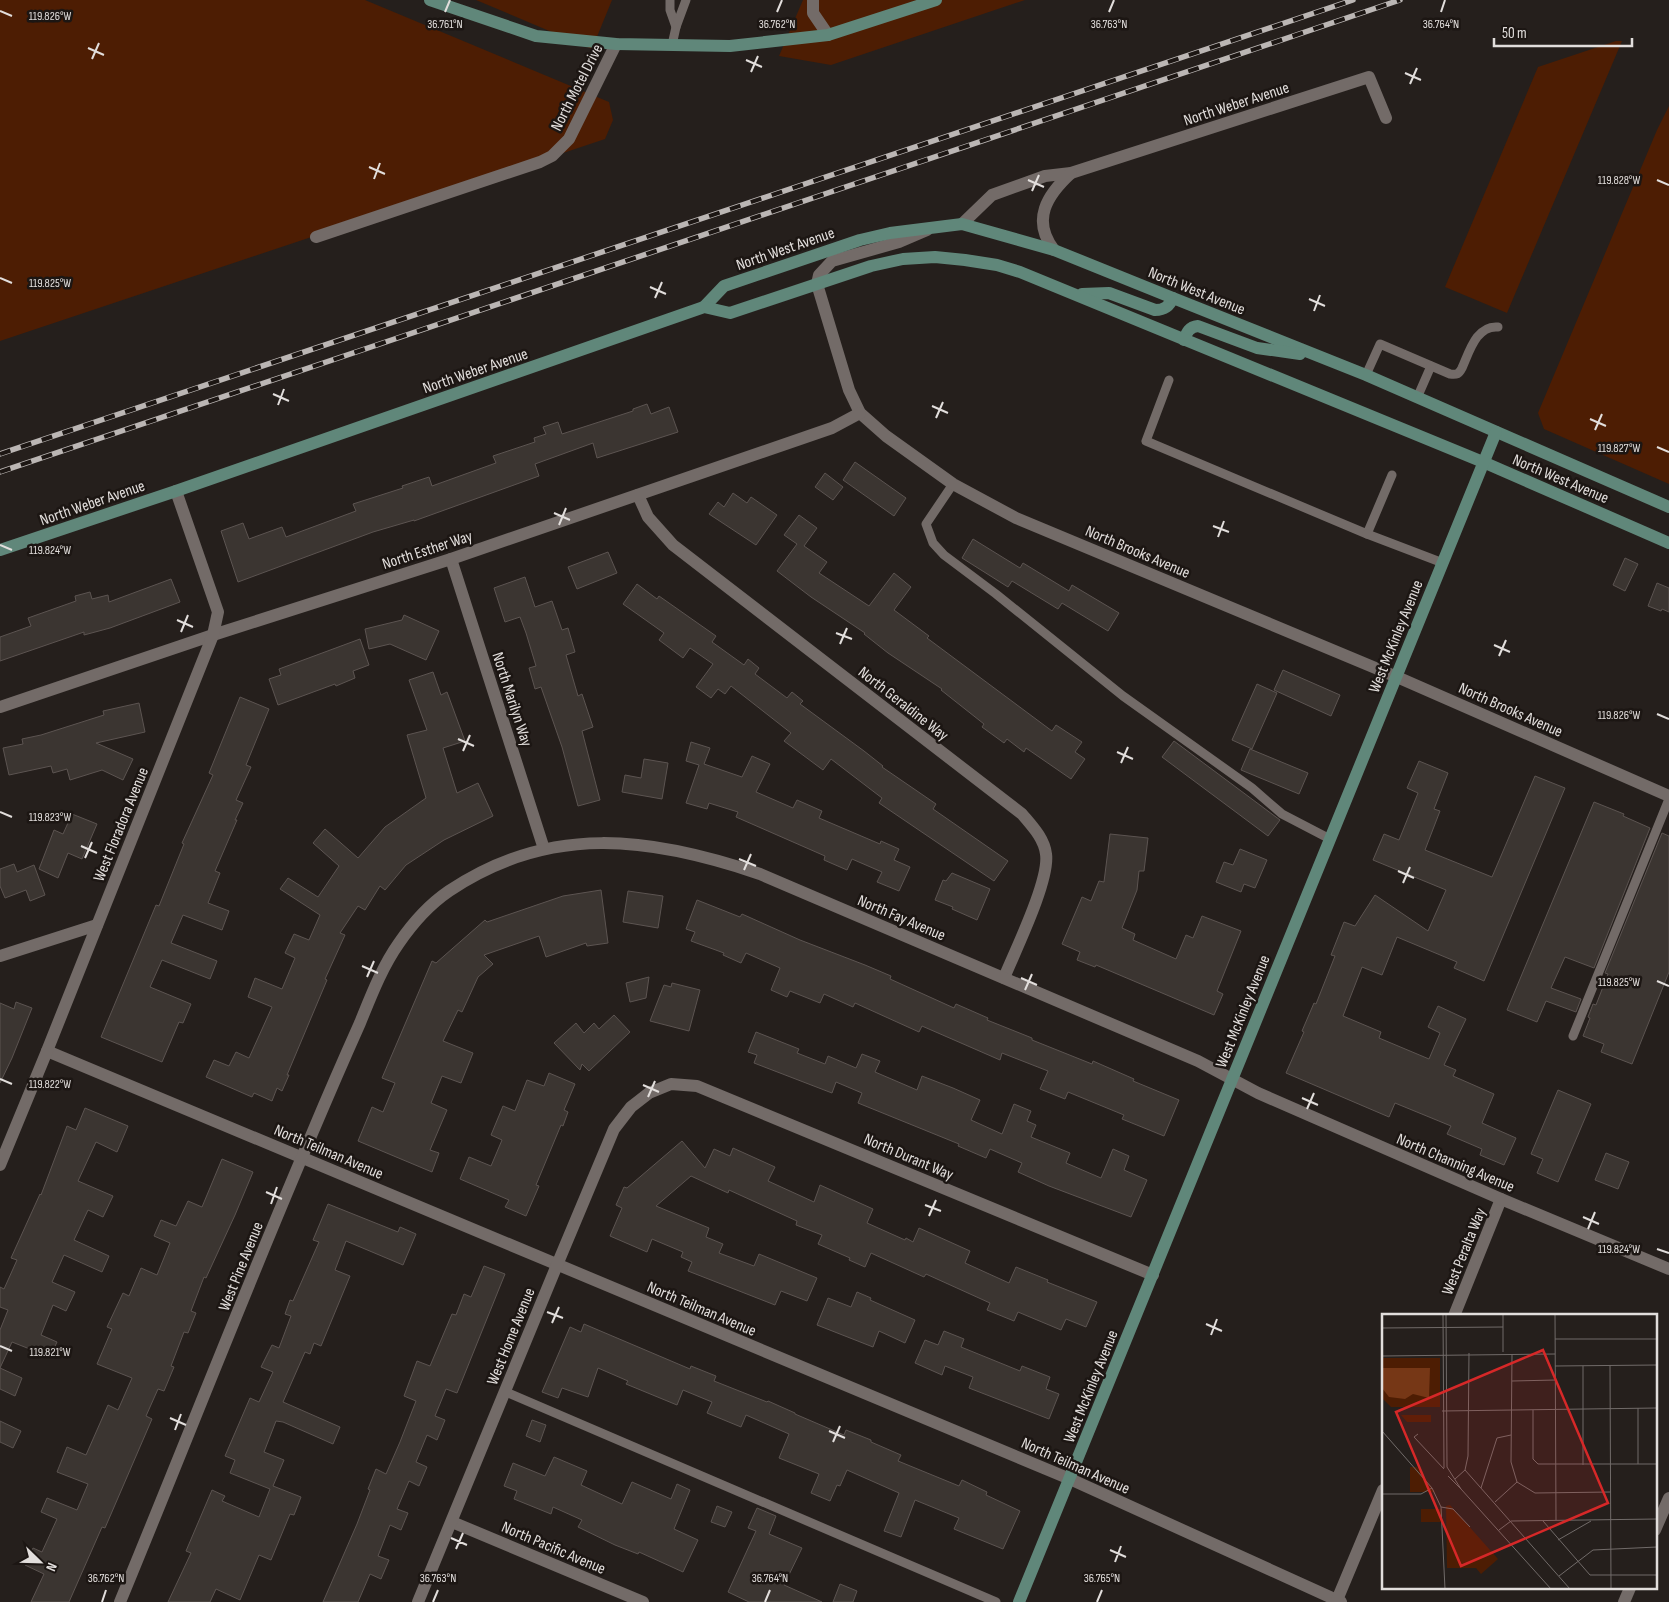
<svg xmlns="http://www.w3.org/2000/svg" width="1669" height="1602" font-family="'Sofia Sans Condensed',sans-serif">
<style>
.green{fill:#4d1d03}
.building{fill:#3b3531;stroke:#5c5451}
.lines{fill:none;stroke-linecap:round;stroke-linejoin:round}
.lane{stroke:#736b68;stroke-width:9}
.street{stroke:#736b68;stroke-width:12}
.secondary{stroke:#60877a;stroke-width:12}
.rail-casing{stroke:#bbb6b4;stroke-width:5.5}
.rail{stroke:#1c1613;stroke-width:4;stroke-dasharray:11;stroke-linecap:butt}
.ticks{fill:none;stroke:#e2dedc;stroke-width:2}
.labels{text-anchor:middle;stroke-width:5;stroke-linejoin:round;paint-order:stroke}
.street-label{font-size:16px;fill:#e2dedc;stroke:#1c1613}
.inset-road{fill:none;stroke:#716b69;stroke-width:1}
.view{fill:#d62828;fill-opacity:0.15;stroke:#d62828;stroke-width:2.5}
.inset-edge{fill:none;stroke:#e2dedc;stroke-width:2.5}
.ticks-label{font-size:12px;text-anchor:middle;fill:#e2dedc;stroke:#1c1613;stroke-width:5;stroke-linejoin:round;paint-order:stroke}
</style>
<rect width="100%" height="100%" fill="#251f1c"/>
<g class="green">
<polygon points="0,0 365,0 609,102 613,120 605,139 0,341"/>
<polygon points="476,0 612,0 592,49"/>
<polygon points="803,0 1025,0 831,65 779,56"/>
<polygon points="1616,41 1622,41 1507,313 1445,287 1538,67"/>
<polygon points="1669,106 1669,484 1544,429 1538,413 1657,130"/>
</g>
<g class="building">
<polygon points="647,404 651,414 669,407 678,432 597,458 593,443 535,464 539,476 414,521 414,520 373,532 238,582 221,531 243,523 249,539 282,527 286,537 356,511 353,504 403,488 402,486 429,477 432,486 496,463 493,456 535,442 534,438 546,434 543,427 558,422 562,434 633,411 633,409"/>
<polygon points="855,462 906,498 894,516 843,480"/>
<polygon points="825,473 843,487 833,500 815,487"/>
<polygon points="733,493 747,503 751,497 777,515 756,545 709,514 718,502 724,507"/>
<polygon points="799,515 817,528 804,546 827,562 819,573 869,606 894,573 911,587 894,610 929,636 927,638 1052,731 1056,725 1082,742 1075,752 1085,759 1071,779 1026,748 1024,752 1007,739 1004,743 982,727 984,724 941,690 942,689 888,653 864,634 865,633 811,597 777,571 797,544 784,535"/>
<polygon points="973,539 1020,568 1023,563 1069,591 1072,585 1119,613 1108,631 1062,603 1058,609 1012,581 1008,587 962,558"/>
<polygon points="608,552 617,573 577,589 568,567"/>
<polygon points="1625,558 1638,564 1625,591 1613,585"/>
<polygon points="525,577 535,607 552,601 562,630 568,628 575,652 566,655 578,696 582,694 593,727 582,731 600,800 578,806 562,747 541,687 535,689 529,668 536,666 526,633 520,617 505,622 494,588"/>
<polygon points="171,579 180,602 110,628 84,635 84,632 0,661 0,637 31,626 28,618 76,601 75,596 90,592 92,599 108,595 109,602"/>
<polygon points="1657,583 1669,588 1669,612 1662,609 1661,611 1648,606"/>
<polygon points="637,584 657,599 659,596 716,636 712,642 744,665 748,659 759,668 755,674 787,698 792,692 803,701 800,704 864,751 883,766 882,767 936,804 933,809 1008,861 994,881 879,803 882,798 831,759 823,770 784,741 791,733 731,686 725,694 718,689 711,698 696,687 713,664 690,648 683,658 659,640 664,633 623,604"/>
<polygon points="404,615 439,631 426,660 390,644 369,649 365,629 402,620"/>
<polygon points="360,639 369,665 353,671 355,678 336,686 335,684 278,705 269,679 281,675 279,669"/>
<polygon points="1283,670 1340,695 1331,716 1274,690"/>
<polygon points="433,672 441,695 447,692 465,741 443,748 457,793 478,783 493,816 444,840 406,865 385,890 380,886 365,910 358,906 340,933 345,935 325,979 327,980 287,1075 289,1075 282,1091 277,1088 272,1101 254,1093 252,1097 206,1077 214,1060 229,1066 236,1052 249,1058 272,1007 248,997 255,978 282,989 295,958 285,953 294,934 309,940 320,915 280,889 288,878 318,897 339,866 313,843 325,829 358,858 385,827 426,798 407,735 427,730 409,680"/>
<polygon points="1257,684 1277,693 1252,749 1232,740"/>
<polygon points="240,697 269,709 246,765 251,767 236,800 243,803 235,820 237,820 215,871 220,873 208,903 229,911 222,930 183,915 171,943 217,961 210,979 162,960 150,987 191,1004 183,1023 179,1022 162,1062 101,1037 156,905 159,906 184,844 182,843 213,775 209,773"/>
<polygon points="139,703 145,732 96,743 133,759 123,780 102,770 70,780 67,769 53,773 51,766 9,775 3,748 23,744 22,739 41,735 104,715 103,711"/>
<polygon points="1174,741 1280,820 1268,836 1162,757"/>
<polygon points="691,742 710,748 704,764 742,777 752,756 770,764 756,792 793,808 797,800 822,811 819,818 880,844 881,841 899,849 894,860 910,867 899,891 877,882 882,872 852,859 847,870 824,860 825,856 736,817 738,812 709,803 707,809 686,803 699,765 686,761"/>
<polygon points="1250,749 1308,773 1299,794 1241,770"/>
<polygon points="644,759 668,763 662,799 622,792 625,775 641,778"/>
<polygon points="1419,761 1448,773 1434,809 1440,811 1425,850 1492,877 1535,776 1565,788 1484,981 1454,968 1457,962 1397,937 1382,975 1362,967 1343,1016 1381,1032 1379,1038 1429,1059 1440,1033 1428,1027 1438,1006 1466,1019 1444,1065 1456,1070 1453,1076 1494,1094 1482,1123 1516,1138 1504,1165 1480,1155 1482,1149 1447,1134 1451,1126 1395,1103 1389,1117 1286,1073 1304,1032 1302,1031 1314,1003 1316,1004 1335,956 1331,955 1344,922 1355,926 1375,895 1428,931 1446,890 1373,860 1384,834 1399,840 1418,793 1407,788"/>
<polygon points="1594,802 1624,814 1623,816 1650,828 1594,968 1565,957 1551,988 1581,999 1576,1012 1546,1001 1537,1022 1507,1010"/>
<polygon points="72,814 97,824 82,859 68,853 58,878 39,869 54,830 63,834"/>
<polygon points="1662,833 1669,836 1669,972 1632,1064 1601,1052 1604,1044 1583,1036 1590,1018 1588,1017 1593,1004 1596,1005 1608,974 1605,973"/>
<polygon points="1110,834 1148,838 1144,871 1139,871 1137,890 1122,928 1135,934 1133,940 1176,959 1186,935 1193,938 1202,916 1241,931 1217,991 1223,994 1214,1015 1096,965 1095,967 1077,960 1080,952 1062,944 1082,897 1091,901 1099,881 1104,882"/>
<polygon points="1240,849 1267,860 1255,888 1244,884 1241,892 1216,882 1224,862 1233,865"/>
<polygon points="14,864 17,872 34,865 45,895 30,901 26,890 5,898 0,886 0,869"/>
<polygon points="952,873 990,889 977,920 952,909 953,907 935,900 943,880 946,881"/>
<polygon points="601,890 608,943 587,946 586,943 546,957 539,936 484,955 493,964 478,977 462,1012 458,1010 443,1041 473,1053 461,1083 442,1076 431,1103 447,1110 430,1150 439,1153 432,1172 358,1141 372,1107 383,1112 395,1083 382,1078 432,961 436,963 485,920 487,922 563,896"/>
<polygon points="628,891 663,896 658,928 623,922"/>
<polygon points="697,900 740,917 742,914 800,940 865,965 891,976 890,979 954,1008 956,1004 988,1018 987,1020 1032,1038 1032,1040 1092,1064 1093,1061 1134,1079 1133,1081 1179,1100 1164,1136 1122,1119 1124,1115 1068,1092 1065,1099 1040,1089 1048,1071 1002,1053 1000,1060 922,1026 919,1032 855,1003 853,1007 824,994 820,1003 790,991 787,997 771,990 780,968 746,953 741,963 723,955 724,953 691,941 695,932 686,929"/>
<polygon points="649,977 646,998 630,1002 626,983"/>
<polygon points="672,983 700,990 689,1031 650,1021 664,985 671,987"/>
<polygon points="16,1002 32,1008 12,1058 0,1083 0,1003 14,1009"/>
<polygon points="614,1015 630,1032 589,1071 582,1064 580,1070 554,1043 576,1023 584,1033 594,1023 599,1029"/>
<polygon points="756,1032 799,1049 797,1053 825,1064 828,1056 856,1068 862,1054 880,1061 875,1072 917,1090 922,1076 953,1088 980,1100 971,1120 1002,1134 1014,1104 1031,1111 1027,1121 1036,1125 1031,1137 1070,1153 1066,1163 1101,1178 1113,1149 1129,1156 1124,1170 1147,1180 1131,1217 1049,1186 1018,1172 1022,1163 990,1149 986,1158 958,1146 959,1144 858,1103 862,1093 836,1082 832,1093 754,1063 757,1055 748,1052"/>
<polygon points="549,1073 575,1084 564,1110 568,1112 563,1126 561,1125 536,1185 539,1186 526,1216 505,1207 509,1200 460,1179 469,1157 491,1166 502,1140 491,1135 503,1106 515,1111 527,1080 544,1086"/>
<polygon points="1558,1090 1591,1104 1558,1182 1537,1173 1543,1159 1531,1154"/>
<polygon points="85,1108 128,1126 117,1152 96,1142 78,1181 113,1196 103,1217 88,1210 74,1240 109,1256 102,1272 64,1255 52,1282 75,1292 66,1311 53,1305 41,1335 57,1342 50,1357 12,1342 0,1368 22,1378 15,1396 0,1389 0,1330 8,1310 0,1307 0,1287 4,1289 17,1260 11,1258 40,1194 41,1195 67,1126 76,1130"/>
<polygon points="682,1141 705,1168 714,1149 730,1156 733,1148 775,1167 768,1181 814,1202 820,1185 873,1209 867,1223 905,1240 906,1238 913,1242 919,1228 970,1251 965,1263 1009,1283 1016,1267 1048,1280 1047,1282 1097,1302 1086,1327 1066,1319 1061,1330 1018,1312 1014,1321 987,1310 990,1303 926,1274 924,1277 871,1253 865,1267 849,1260 850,1258 818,1244 822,1235 796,1225 797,1221 729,1190 728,1193 691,1176 656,1206 709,1228 706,1237 723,1244 719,1253 754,1266 759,1254 817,1278 807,1301 781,1291 775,1305 688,1271 692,1262 681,1257 683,1252 652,1239 647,1252 610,1236 622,1208 616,1205 624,1187 627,1188"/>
<polygon points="1606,1153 1629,1162 1618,1189 1595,1180"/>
<polygon points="222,1159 253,1172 235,1215 206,1278 204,1277 191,1311 196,1313 188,1333 184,1332 171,1366 174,1367 164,1391 158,1389 146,1416 152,1419 105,1528 102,1527 69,1602 31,1602 44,1574 25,1565 33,1548 42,1552 57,1519 41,1512 47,1498 77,1510 88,1484 57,1472 67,1447 86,1455 108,1405 118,1410 132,1378 97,1364 112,1329 107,1327 123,1293 129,1296 141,1268 157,1275 170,1243 154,1236 161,1220 176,1226 188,1201 202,1207"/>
<polygon points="328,1204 398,1232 400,1227 416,1234 403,1265 346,1241 335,1270 350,1276 321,1346 314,1343 310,1354 305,1352 283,1402 340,1427 333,1444 283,1422 276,1421 264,1452 284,1460 273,1486 301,1497 294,1515 290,1514 271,1560 259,1555 240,1600 216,1589 210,1602 168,1602 191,1553 186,1551 212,1490 225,1496 222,1501 259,1517 270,1489 230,1473 235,1460 225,1456 250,1398 259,1402 273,1372 261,1367 272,1345 279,1348 291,1316 285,1314 290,1300 293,1301 319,1242 313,1240"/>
<polygon points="484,1266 505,1274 457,1393 446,1389 435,1416 445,1420 437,1440 427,1435 416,1462 427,1467 419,1486 409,1481 397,1509 408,1513 401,1530 390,1525 378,1556 389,1560 381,1579 370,1574 358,1602 323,1602 357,1524 370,1490 368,1489 376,1469 386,1474 400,1442 416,1401 404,1396 417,1361 430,1366 452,1314 456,1315 464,1294 471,1297"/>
<polygon points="857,1292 871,1298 870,1300 915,1320 905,1343 879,1331 873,1347 817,1325 828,1298 851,1307"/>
<polygon points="584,1324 690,1369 691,1366 716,1376 714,1381 767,1402 768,1401 795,1413 795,1414 844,1435 846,1430 871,1440 871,1442 901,1455 898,1461 959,1486 962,1480 987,1492 986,1495 1020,1511 1003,1549 954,1529 959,1518 915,1500 901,1537 884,1531 899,1493 847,1470 840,1486 837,1485 830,1501 811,1493 819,1474 779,1458 789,1434 746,1415 741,1427 707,1413 712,1402 683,1390 677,1405 626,1384 628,1381 598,1368 588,1397 562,1388 558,1398 542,1392 570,1327 581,1332"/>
<polygon points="944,1331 964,1339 961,1347 1020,1371 1022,1366 1050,1377 1046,1389 1059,1394 1049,1419 969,1388 973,1377 945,1366 942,1375 915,1363 925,1340 938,1345"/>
<polygon points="532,1420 546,1425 540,1442 526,1436"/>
<polygon points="0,1421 21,1431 13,1448 0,1442"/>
<polygon points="554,1457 587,1471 581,1485 622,1504 632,1482 671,1499 677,1484 690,1490 674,1529 698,1540 683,1572 639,1552 638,1554 615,1545 578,1527 582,1520 553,1507 551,1514 514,1499 517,1491 504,1486 513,1463 545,1476"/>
<polygon points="717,1506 732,1512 725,1527 711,1522"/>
<polygon points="757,1508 776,1516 769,1534 802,1548 784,1585 822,1602 749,1602 728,1592 756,1531 748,1528"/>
<polygon points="840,1584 857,1591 853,1602 833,1602"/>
</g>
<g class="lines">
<g class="lane">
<polyline points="670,0 670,10 676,27"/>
<polyline points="672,45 676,27 686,0"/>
<path d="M1366,375L1380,344L1450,374C1457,375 1459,374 1462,368C1469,353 1476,325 1498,327"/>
<polyline points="1169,380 1146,441 1367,534 1392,475"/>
<polyline points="1417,398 1431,366"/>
<polyline points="953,484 926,524 933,543 944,555 996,594 1123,696 1252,788 1282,814 1330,839"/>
<polyline points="1367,534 1443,563"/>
<polyline points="1573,1036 1669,799"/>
<polyline points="506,1392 996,1602"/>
</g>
<g class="street">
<polyline points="813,0 813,13 828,35"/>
<polyline points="962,224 992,195 1045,176 1071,173 1369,77 1386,118"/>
<polyline points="927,230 899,242 832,261 819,275 817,284 849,390 860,413 886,436 953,484 1016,518 1397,677 1669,796"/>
<polyline points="316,237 540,162 552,156 569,139 616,44"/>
<path d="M1054,250C1031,220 1047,195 1071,173"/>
<path d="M638,495L648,517L673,545L1022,814C1032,826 1044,838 1046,854C1050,880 1015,951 1004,978"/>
<polyline points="451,559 544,849"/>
<polyline points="0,707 213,635 451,559 832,428 860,413"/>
<polyline points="0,956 97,925"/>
<polyline points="47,1051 1070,1479 1341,1602"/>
<polyline points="0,1165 47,1051 213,635 218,612 176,491"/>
<polyline points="1454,1316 1501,1199"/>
<polyline points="452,1522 643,1602"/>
<polyline points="1655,1530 1669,1498"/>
<polyline points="1337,1600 1383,1490"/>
<path d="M120,1602C184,1447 245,1290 311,1136C327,1098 343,1061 360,1023C371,996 382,967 399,943C412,924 430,904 449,891C550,823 651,837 760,874L1198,1061L1258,1093L1501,1199L1669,1269"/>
<polyline points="418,1602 557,1265 614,1129 631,1107 649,1093 671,1084 697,1086 1153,1275"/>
<polyline points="1624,1602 1630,1588"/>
</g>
<g class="secondary">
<polyline points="430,0 536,36 616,44 730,46 828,35 936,0"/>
<path d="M1082,294L1109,293L1155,310C1165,310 1169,306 1173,298"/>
<polyline points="704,307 724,286 860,240 890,233 962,224 1054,250 1173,298 1366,375 1669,507"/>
<path d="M1184,340C1187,332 1189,327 1198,326L1257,348L1300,354"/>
<polyline points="0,550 176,491 704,307 730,313 871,266 903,259 935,257 965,260 997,265 1020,272 1483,462 1669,543"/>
<polyline points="1019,1602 1496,432"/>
</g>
<g class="rail-casing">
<g id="rail">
<polyline points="0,454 1353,0"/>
<polyline points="0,472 1400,0"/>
</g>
</g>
<use href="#rail" class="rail"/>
</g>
<path class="ticks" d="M0,11L12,16M445,12L450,0M777,12L782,0M1109,12L1114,0M1441,12L1445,0M88,48L104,55M92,59L99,43M746,60L762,67M751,72L758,56M1405,73L1421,80M1410,84L1417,68M369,167L385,174M374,179L380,163M1028,180L1044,187M1657,180L1669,185M1032,191L1039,175M0,278L12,283M650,287L666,294M655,298L662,282M1309,299L1325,306M1314,311L1320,295M273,394L289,401M278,405L284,389M932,406L948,413M936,418L943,402M1590,419L1606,426M1595,430L1602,414M1657,447L1669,452M554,513L570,520M559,525L566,508M1213,526L1229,532M1218,537L1224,521M0,545L12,550M177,620L193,627M181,632L188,615M836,633L852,639M840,644L847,628M1494,645L1510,652M1499,656L1506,640M1657,714L1669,719M458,739L474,746M463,751L470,735M1117,752L1133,759M1121,763L1128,747M0,812L12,817M81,846L97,853M85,858L92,842M739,859L756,866M744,870L751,854M1398,871L1414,878M1403,883L1410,867M362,966L378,973M367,977L374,961M1021,978L1037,985M1657,981L1669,986M1025,990L1032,974M0,1079L12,1084M643,1085L659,1092M648,1097L655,1081M1302,1098L1318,1105M1307,1109L1314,1093M266,1192L282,1199M271,1204L277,1187M925,1205L941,1211M929,1216L936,1200M1583,1217L1599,1224M1588,1229L1595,1212M1657,1249L1669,1253M547,1312L563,1318M552,1323L559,1307M1206,1324L1222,1331M1211,1335L1217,1319M0,1346L12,1351M170,1418L186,1425M175,1430L181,1414M829,1431L845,1438M833,1442L840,1426M451,1538L467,1545M456,1549L463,1533M1110,1550L1126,1557M1115,1562L1121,1546M102,1602L106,1590M433,1602L438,1590M765,1602L770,1590M1097,1602L1102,1590"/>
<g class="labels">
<g class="street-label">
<text transform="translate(576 87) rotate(-63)" y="6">North Motel Drive</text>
<text transform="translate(1236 103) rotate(-18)" y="6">North Weber Avenue</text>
<text transform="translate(785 248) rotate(-19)" y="6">North West Avenue</text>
<text transform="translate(1197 290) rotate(22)" y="6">North West Avenue</text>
<text transform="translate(475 370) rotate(-19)" y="6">North Weber Avenue</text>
<text transform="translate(1561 478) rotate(23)" y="6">North West Avenue</text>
<text transform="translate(92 502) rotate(-19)" y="6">North Weber Avenue</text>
<text transform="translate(427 549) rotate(-18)" y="6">North Esther Way</text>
<text transform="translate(1138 551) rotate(23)" y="6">North Brooks Avenue</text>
<text transform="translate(1395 636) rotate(-68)" y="6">West McKinley Avenue</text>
<text transform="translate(513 699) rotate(72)" y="6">North Marilyn Way</text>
<text transform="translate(904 703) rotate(38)" y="6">North Geraldine Way</text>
<text transform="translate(1511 709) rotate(24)" y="6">North Brooks Avenue</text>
<text transform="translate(120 824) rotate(-68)" y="6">West Floradora Avenue</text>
<text transform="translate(902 917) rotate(23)" y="6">North Fay Avenue</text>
<text transform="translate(1242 1011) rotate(-68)" y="6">West McKinley Avenue</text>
<text transform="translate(329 1151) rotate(23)" y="6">North Teilman Avenue</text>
<text transform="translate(909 1156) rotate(23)" y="6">North Durant Way</text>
<text transform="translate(1456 1162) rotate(23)" y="6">North Channing Avenue</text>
<text transform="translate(1463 1251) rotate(-68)" y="6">West Peralta Way</text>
<text transform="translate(240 1266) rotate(-68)" y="6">West Pine Avenue</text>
<text transform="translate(702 1308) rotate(23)" y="6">North Teilman Avenue</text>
<text transform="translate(510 1336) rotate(-68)" y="6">West Home Avenue</text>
<text transform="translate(1090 1386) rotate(-68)" y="6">West McKinley Avenue</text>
<text transform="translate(1076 1465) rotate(24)" y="6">North Teilman Avenue</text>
<text transform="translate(554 1547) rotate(23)" y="6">North Pacific Avenue</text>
</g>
</g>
<g transform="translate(1382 1314)">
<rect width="275" height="275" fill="#251f1c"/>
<path d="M0,44H58V93H9L0,84ZM19,101H49V108H25ZM28,153H35L53,178H28ZM68,191L116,245L99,260L94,254H65L64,192ZM39,195H60V208H39Z" fill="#4d1d03"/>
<path d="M0,54H48L47,84L31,80L23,85L7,83L0,74Z" fill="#763716"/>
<path class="inset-road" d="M61,0L62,154M64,0L65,153M121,0V38M173,0L174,206M0,14L121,13M173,25H275M130,40L129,148L135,168L153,179L229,178M0,42L173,40M228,51L229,275M173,52L275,51M201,52V151M130,67L174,66M151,96V145L156,150H275M60,97L275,94M0,117L50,174L59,193L63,275M36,120L32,123L62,155M256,150V94M65,153L79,175L169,275M83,156L188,275M66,162L79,175M73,165L83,156L86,142L87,39M99,174L115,124L129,121M0,180H39L50,174M113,188L135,168M59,193L71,195L88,213M161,207L208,261H275M117,216L129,207L275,205M176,226L209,207M177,262L211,236L275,233"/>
<path class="view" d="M161,36L226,189L79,252L14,98Z"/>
<rect width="275" height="275" class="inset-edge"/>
</g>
<g class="ticks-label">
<text x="50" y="20">119.826°W</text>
<text x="445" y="28">36.761°N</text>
<text x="777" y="28">36.762°N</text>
<text x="1109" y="28">36.763°N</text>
<text x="1441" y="28">36.764°N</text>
<text x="1619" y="184">119.828°W</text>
<text x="50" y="287">119.825°W</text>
<text x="1619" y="452">119.827°W</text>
<text x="50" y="554">119.824°W</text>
<text x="1619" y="719">119.826°W</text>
<text x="50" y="821">119.823°W</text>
<text x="1619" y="986">119.825°W</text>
<text x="50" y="1088">119.822°W</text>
<text x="1619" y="1253">119.824°W</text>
<text x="50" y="1356">119.821°W</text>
<text x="106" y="1582">36.762°N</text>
<text x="438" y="1582">36.763°N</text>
<text x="770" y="1582">36.764°N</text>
<text x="1102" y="1582">36.765°N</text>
</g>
<g transform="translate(40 1562) rotate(113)" stroke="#1c1613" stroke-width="4" paint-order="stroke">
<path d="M0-4L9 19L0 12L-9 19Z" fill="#e2dedc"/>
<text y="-8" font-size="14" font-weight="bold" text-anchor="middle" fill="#e2dedc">N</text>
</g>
<path d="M1494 38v8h138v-8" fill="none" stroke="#e2dedc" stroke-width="2.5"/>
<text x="1502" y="38" font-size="15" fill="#e2dedc" stroke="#1c1613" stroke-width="4" paint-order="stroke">50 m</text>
</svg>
